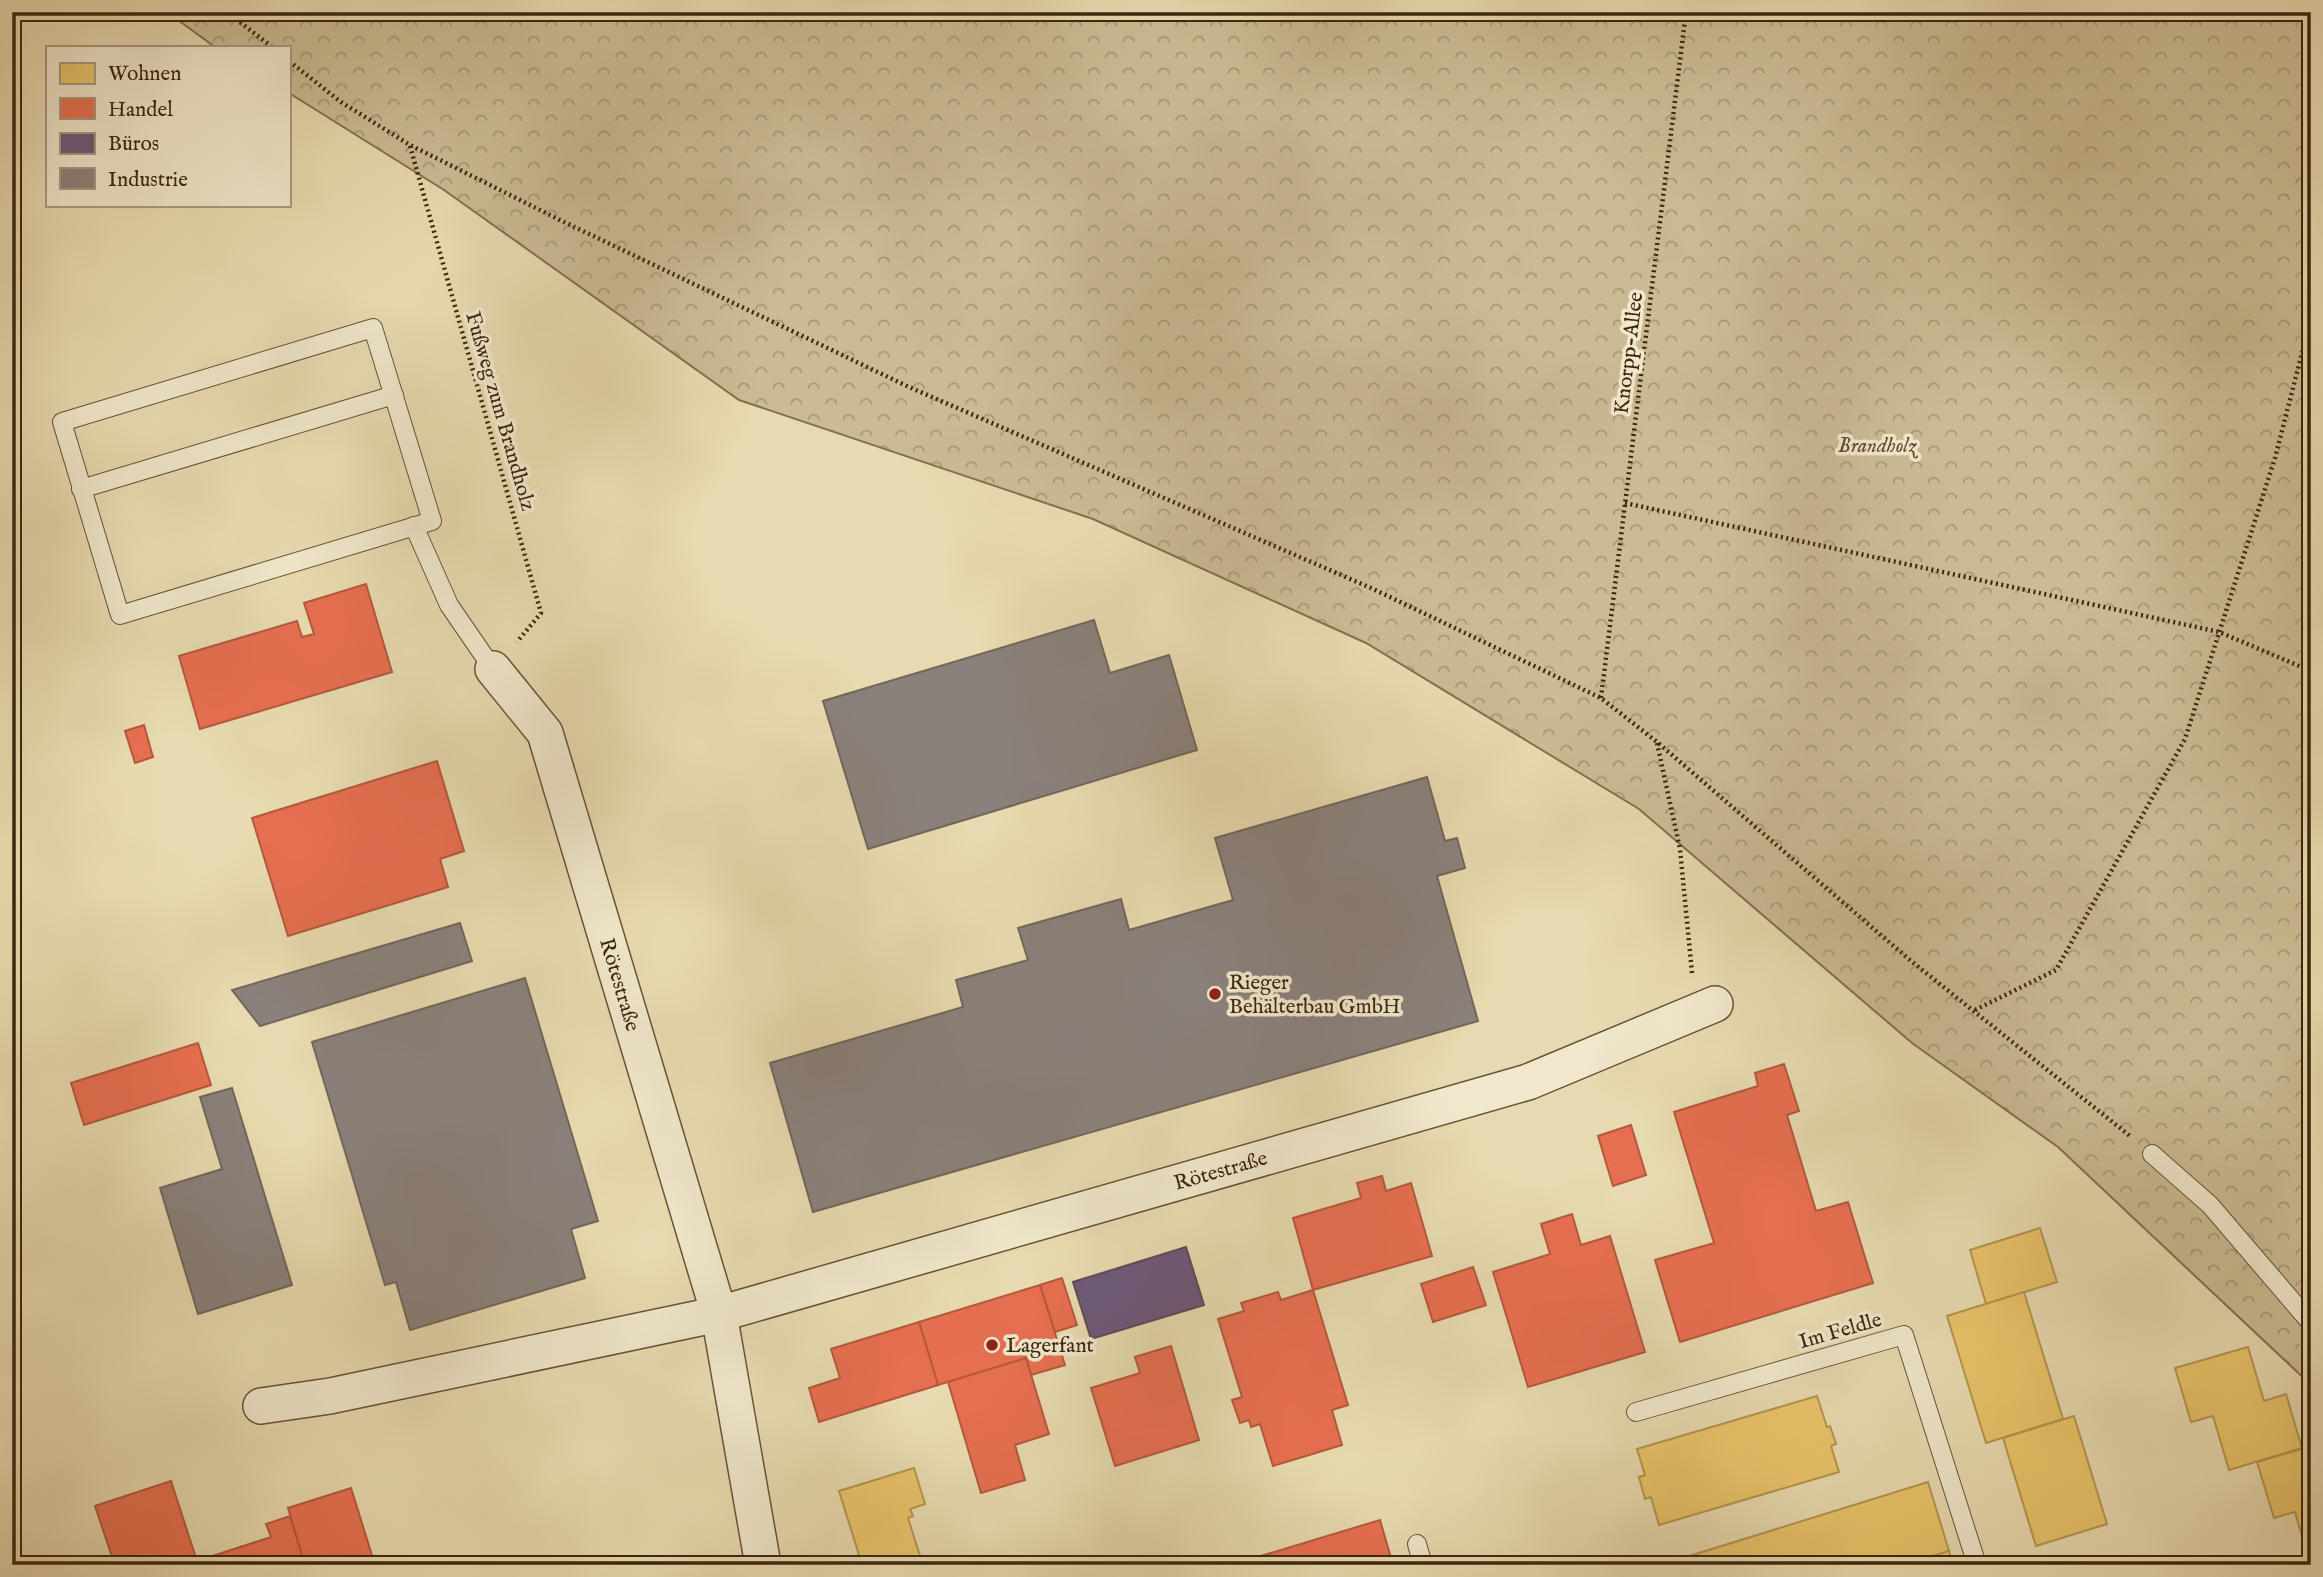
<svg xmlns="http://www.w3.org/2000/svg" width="2323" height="1577" font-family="'IM FELL English',serif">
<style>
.forest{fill:url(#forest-crowns);stroke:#847051;stroke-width:2}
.homes{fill:#e9c46a;stroke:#b5954e;stroke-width:2}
.shops{fill:#e76f51;stroke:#b4593d;stroke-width:2}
.offices{fill:#6d597a;stroke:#5e4a5a;stroke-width:2}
.industry{fill:#8a817c;stroke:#73665b;stroke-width:2}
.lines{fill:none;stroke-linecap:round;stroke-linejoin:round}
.lane-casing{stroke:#675336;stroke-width:20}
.street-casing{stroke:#675336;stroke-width:38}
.path{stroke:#3c260e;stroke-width:4.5;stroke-dasharray:2 3.5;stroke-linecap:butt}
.lane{stroke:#f0e7cc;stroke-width:18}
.street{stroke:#f0e7cc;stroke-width:35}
.poi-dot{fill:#8f2418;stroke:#f0e7cc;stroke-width:2.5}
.labels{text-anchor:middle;stroke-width:7;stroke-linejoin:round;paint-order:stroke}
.street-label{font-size:21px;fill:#3c260e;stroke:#f0e7cc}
.park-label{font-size:21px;font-style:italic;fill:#604b30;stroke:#f0e7cc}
.poi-label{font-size:21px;fill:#3c260e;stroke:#f0e7cc;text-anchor:start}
</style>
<defs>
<pattern id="forest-crowns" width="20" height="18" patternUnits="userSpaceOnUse" patternTransform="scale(1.75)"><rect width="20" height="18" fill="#cbbb94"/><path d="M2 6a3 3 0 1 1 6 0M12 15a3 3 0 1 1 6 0" fill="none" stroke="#a69877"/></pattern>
</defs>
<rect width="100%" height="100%" fill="#e8dab0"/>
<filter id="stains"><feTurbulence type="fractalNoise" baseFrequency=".00286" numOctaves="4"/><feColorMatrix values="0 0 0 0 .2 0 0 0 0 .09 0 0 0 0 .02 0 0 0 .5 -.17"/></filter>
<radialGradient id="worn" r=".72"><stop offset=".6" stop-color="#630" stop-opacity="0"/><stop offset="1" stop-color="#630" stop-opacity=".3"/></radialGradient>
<polygon class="forest" points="167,12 2311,12 2311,1385 2058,1147 1912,1043 1639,809 1366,643 1093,519 739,400 444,190 289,93 289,47 215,47"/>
<g class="homes">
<polygon points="2040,1228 2057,1282 1986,1304 1970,1250"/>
<polygon points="2024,1292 2063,1419 1986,1443 1947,1316"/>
<polygon points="2248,1347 2264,1401 2286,1394 2302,1448 2229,1470 2213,1416 2191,1422 2175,1368"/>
<polygon points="1817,1396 1827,1427 1830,1426 1836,1444 1831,1446 1839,1472 1659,1525 1651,1497 1645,1499 1639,1477 1645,1475 1637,1449"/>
<polygon points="2074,1416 2107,1524 2036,1546 2003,1438"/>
<polygon points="2311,1446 2311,1563 2310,1564 2295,1512 2274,1518 2257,1462"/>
<polygon points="914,1468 925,1504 910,1509 913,1516 908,1518 923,1565 836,1565 835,1562 859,1555 839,1491"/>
<polygon points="1928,1482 1949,1551 1904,1565 1671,1565 1670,1562"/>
<polygon points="1949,1551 1953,1565 1904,1565"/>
</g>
<g class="shops">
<polygon points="366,584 392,672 200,729 179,656 297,621 302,637 314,634 304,603"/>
<polygon points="144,725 153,757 135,763 125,731"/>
<polygon points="437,761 464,851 440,859 448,887 288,936 252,818"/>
<polygon points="198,1043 211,1085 84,1125 71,1083"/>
<polygon points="1784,1064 1799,1111 1787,1115 1816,1211 1848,1202 1873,1283 1680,1342 1655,1260 1714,1243 1674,1112 1758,1086 1755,1073"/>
<polygon points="1631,1125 1646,1175 1613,1186 1598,1136"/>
<polygon points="1382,1176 1386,1191 1411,1183 1432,1256 1313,1290 1293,1218 1361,1198 1357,1183"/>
<polygon points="1572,1214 1581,1245 1610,1236 1645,1352 1528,1387 1493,1272 1550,1254 1541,1224"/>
<polygon points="1473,1267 1486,1305 1433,1322 1421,1284"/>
<polygon points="1062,1278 1077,1325 1055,1332 1040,1285"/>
<polygon points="1040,1285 1065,1365 1031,1375 1026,1358 938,1385 919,1322"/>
<polygon points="1313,1290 1348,1405 1332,1410 1342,1445 1273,1466 1260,1424 1251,1427 1249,1420 1240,1423 1232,1400 1242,1397 1218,1319 1244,1311 1241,1303 1278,1292 1281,1300"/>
<polygon points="919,1322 938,1385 819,1422 809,1388 840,1378 831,1349"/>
<polygon points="1171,1346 1199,1440 1115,1466 1091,1388 1140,1373 1135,1357"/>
<polygon points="1026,1358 1049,1434 1015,1445 1025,1480 981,1493 948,1382"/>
<polygon points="171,1481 197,1561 271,1537 266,1524 290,1516 305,1565 109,1565 114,1563 95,1506"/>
<polygon points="351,1488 375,1565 305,1565 288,1508"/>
<polygon points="1380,1520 1393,1565 1231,1565"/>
</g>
<polygon class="offices" points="1186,1247 1204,1305 1091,1339 1073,1282"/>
<g class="industry">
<polygon points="1094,620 1110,673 1169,655 1197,750 868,849 823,701"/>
<polygon points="1427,777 1445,841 1457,838 1465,868 1437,876 1478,1021 813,1212 770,1063 963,1007 956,980 1028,960 1018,928 1121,899 1129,930 1233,900 1215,838"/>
<polygon points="460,923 472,961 260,1026 232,990"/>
<polygon points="525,978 598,1221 571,1229 585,1278 410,1330 396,1282 385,1285 312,1042"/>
<polygon points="232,1088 292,1285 198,1314 160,1188 222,1169 200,1097"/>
</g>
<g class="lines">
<g class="lane-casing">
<g id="lane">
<polygon points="373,328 432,521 120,615 62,422"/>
<polyline points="81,489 394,395"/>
<polyline points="414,526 449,605 493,669"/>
<polyline points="2152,1154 2210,1205 2311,1323"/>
<polyline points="1636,1412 1904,1335 1977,1565"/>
<polyline points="1417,1544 1423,1565"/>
</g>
</g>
<g class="street-casing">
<g id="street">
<path id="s1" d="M493,669L545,733L719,1314L763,1565"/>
<path id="s2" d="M261,1406L330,1396L719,1314L1528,1082L1715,1004"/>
</g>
</g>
<g class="path">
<polyline points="227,12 272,47"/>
<polyline points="289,61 341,102 410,145 562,221 909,387 1371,588 1601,698 1657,742 1911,961 2130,1136"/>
<polyline points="410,146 541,613 517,642"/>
<polyline points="1625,503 2219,632 2311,671"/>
<polyline points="1601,698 1686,12"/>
<polyline points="1657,743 1680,849 1692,973"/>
<polyline points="1975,1010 2056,970 2185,739 2275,458 2311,318"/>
</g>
<use href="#lane" class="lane"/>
<use href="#street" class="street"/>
</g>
<g class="poi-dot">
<circle cx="1215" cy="994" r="7"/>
<circle cx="992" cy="1345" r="7"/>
</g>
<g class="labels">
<g class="street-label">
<text transform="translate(1628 353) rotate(-83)" y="7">Knorpp-Allee</text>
<text transform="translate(501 411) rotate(74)" y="7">Fußweg zum Brandholz</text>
<text dy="7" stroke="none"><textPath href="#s1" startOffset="345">Rötestraße</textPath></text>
<text dy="7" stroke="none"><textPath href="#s2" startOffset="989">Rötestraße</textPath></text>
<text transform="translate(1840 1330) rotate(-16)" y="7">Im Feldle</text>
</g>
<g class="park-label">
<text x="1877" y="452">Brandholz</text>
</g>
<g class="poi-label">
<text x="1229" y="989">Rieger<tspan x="1229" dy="24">Behälterbau GmbH</tspan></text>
<text x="1006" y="1352">Lagerfant</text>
</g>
</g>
<rect width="2323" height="1577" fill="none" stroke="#e8dab0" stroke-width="42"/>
<rect x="14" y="14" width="2295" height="1549" fill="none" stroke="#3c260e" stroke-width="3.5"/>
<rect x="21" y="21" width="2281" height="1535" fill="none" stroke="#3c260e" stroke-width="2"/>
<rect x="46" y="46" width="245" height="161" fill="#f0e7cc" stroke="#a89a80" stroke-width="2"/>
<rect x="60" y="63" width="35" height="21" fill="#e9c46a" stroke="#a89a80" stroke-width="2"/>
<text x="108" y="80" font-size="21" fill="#3c260e">Wohnen</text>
<rect x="60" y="98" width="35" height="21" fill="#e76f51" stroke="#a89a80" stroke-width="2"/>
<text x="108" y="116" font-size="21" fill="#3c260e">Handel</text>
<rect x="60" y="133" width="35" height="21" fill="#6d597a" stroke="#a89a80" stroke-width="2"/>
<text x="108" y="150" font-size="21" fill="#3c260e">Büros</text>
<rect x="60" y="168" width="35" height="21" fill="#8a817c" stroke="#a89a80" stroke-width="2"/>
<text x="108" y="186" font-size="21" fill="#3c260e">Industrie</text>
<rect width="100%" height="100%" filter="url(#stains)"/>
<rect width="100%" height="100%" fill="url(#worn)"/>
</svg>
